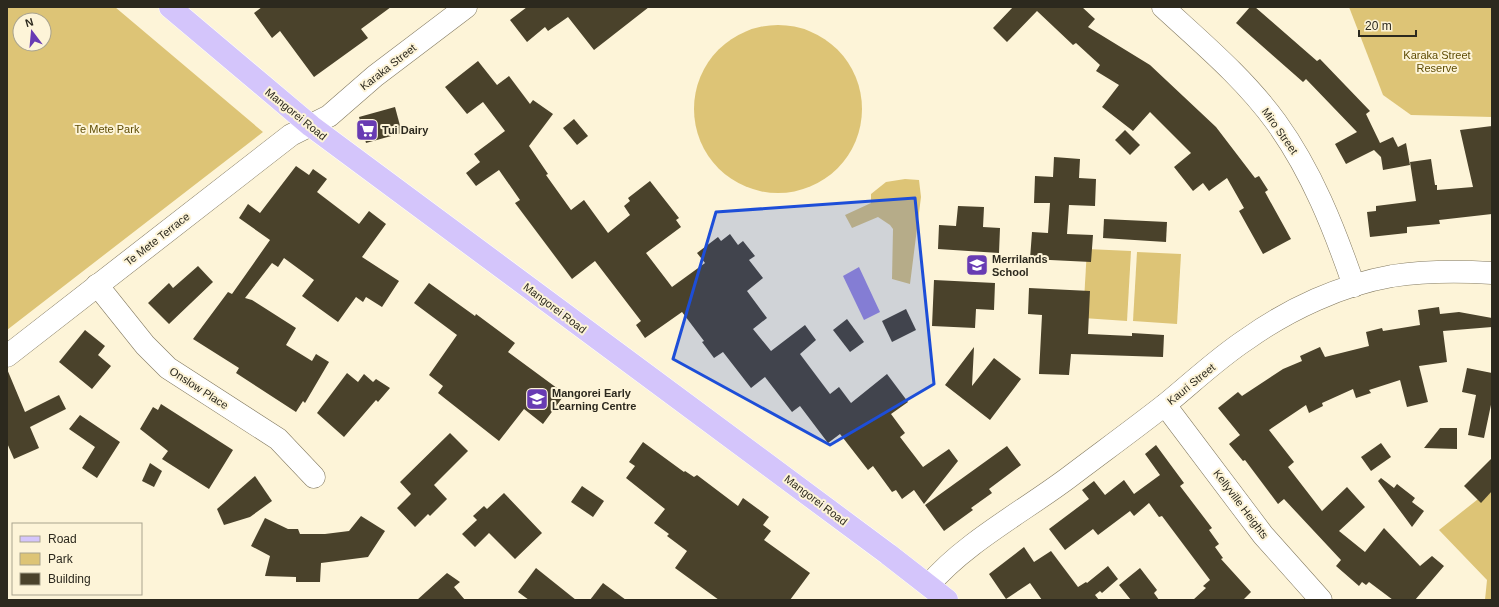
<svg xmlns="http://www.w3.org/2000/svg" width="1499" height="607" font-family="Helvetica,sans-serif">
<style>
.green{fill:#ddc476;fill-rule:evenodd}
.water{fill:#9e89d4}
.building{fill:#4a422b}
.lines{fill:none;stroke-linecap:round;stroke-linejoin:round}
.minor-casing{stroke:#837a61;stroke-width:23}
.major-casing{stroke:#fff;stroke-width:23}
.minor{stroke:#fff;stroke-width:22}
.major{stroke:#d4c5fb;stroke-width:22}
.marked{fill:#1d4ed8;fill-opacity:0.2;stroke:#1d4ed8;stroke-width:3;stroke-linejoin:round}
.labels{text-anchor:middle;stroke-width:4;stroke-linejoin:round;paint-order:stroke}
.park-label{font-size:11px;fill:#5f4d05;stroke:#fdf4d8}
.street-label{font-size:11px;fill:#2c291e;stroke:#fdf4d8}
.poi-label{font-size:11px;font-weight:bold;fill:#2c291e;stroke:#fdf4d8;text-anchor:start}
</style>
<rect width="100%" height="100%" fill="#fdf4d8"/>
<g class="green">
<path d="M7,7H115L263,132L7,330ZM20,20H44V44H20Z"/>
<polygon points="1349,7 1492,7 1492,117 1411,115 1383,95"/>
<circle cx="778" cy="109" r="84"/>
<polygon points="905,179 919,180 921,197 910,284 892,279 893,229 890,225 878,217 852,228 845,215 871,203 871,194 886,182"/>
<polygon points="1087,249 1131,251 1127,321 1083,318"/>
<polygon points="1137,252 1181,254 1177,324 1133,321"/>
<polygon points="1492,478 1492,600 1485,600 1487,580 1439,530 1487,492"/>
</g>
<polygon class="water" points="859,267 880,312 864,320 843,276"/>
<g class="building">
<polygon points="262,7 391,7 361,29 368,38 314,77 280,31 272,38 254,13"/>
<polygon points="527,7 649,7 594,50 568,17 548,31 545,27 527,42 510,20"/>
<polygon points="1013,7 1082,7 1095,19 1088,27 1150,65 1216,127 1255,178 1259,176 1268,190 1265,192 1291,239 1263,254 1239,211 1244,208 1227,178 1209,191 1203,183 1193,191 1174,167 1191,153 1150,112 1133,131 1102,107 1119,85 1096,71 1100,65 1076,43 1073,45 1037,11 1007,42 993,28"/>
<polygon points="1250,7 1255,7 1317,61 1320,59 1370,111 1366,114 1380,143 1393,137 1398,147 1406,143 1410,165 1383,170 1381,157 1374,150 1346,164 1335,144 1357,132 1306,79 1303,82 1236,23"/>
<polygon points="478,61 497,85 509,76 530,104 533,100 553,114 529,146 548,174 546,175 571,210 584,200 608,233 630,215 624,206 630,201 628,198 650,181 679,218 676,220 681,227 646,253 672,287 705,263 697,253 718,237 721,241 730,234 738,245 743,241 755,256 749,260 763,278 747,291 767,318 753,329 771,351 805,325 816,340 800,354 830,394 839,387 851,403 887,374 908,402 891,414 905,433 900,437 923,467 949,449 958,461 924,504 914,490 902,499 896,490 892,492 873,466 868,470 840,434 828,443 800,406 792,412 765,377 751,388 723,352 714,358 702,342 704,341 682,312 645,338 636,325 641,321 595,261 572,279 515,203 520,200 499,170 476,186 466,173 480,162 474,154 505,131 483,102 467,114 445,87"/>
<polygon points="395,107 402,133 366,143 359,117"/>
<polygon points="574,119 588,136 577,145 563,128"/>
<polygon points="1492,126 1492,214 1439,220 1440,224 1407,227 1407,233 1370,237 1367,212 1376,211 1376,206 1416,201 1410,162 1431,159 1435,185 1437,185 1437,190 1473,187 1460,130"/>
<polygon points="1125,130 1140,145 1130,155 1115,140"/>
<polygon points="1054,157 1080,159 1079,178 1096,179 1095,206 1069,205 1067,234 1093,235 1091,262 1030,259 1032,232 1048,233 1050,203 1034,203 1035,176 1053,177"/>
<polygon points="296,166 309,175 313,169 327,179 317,192 359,224 369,211 386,224 362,257 399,281 382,307 366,297 363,302 356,297 338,322 302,296 314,280 284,258 278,267 272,263 245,298 252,300 296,328 286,345 312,361 316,354 329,362 305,403 303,401 296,412 236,373 239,368 193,339 228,292 232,294 270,240 239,218 248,204 260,213"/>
<polygon points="958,206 984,207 983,227 1000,228 999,253 938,249 939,225 956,226"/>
<polygon points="1104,219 1167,222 1166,242 1103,238"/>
<polygon points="198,266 213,282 169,324 148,303 169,283 173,288"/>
<polygon points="934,280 995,283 994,310 976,309 975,328 932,326"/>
<polygon points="429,283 475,316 476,314 515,343 508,352 565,394 543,424 524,409 499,441 438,393 443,386 429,375 457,335 414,303"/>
<polygon points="1029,288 1090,291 1088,334 1132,336 1132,333 1164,335 1163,357 1071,354 1069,375 1039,374 1042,315 1028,314"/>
<polygon points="1439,307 1440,314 1459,312 1492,318 1492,327 1443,331 1447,362 1419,366 1428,402 1407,407 1400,380 1369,390 1371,393 1356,398 1353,389 1322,403 1323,406 1309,413 1306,405 1269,430 1294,462 1288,467 1322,511 1347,487 1365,507 1339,531 1365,552 1384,528 1420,566 1432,556 1444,566 1415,600 1393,600 1369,582 1366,585 1362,582 1359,586 1336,566 1341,560 1284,499 1278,504 1245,460 1243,461 1229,444 1240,435 1218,408 1238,392 1242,396 1283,369 1302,361 1300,356 1320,347 1325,357 1369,346 1366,332 1382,328 1383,331 1420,325 1418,310"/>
<polygon points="906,309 916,330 892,342 882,321"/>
<polygon points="847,319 864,342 850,352 833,330"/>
<polygon points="85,330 105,346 98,355 111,366 92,389 59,362"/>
<polygon points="974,347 972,386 994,358 1021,379 990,420 945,385"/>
<polygon points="1467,368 1492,373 1492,400 1484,438 1468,435 1476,395 1462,392"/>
<polygon points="7,369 25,412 59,395 66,409 30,427 39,448 14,459 7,443"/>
<polygon points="347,373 358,382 364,374 373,382 376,379 390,388 378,402 376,400 344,437 317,413"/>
<polygon points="161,404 233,450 209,489 162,459 168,451 140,429 153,407 158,410"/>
<polygon points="80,415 120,442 97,478 82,468 95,447 69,429"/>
<polygon points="1440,428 1457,428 1457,449 1424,448"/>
<polygon points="450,433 468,451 434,485 447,499 430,516 428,514 415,527 397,508 411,494 400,482"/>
<polygon points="643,442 684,472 685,471 694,477 697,475 738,506 743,498 769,517 763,525 771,531 764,540 810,573 790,600 719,600 675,568 687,551 667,536 669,534 654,523 665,509 626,478 635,466 629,462"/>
<polygon points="1381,443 1391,457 1371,471 1361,457"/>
<polygon points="1156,445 1184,483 1180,486 1212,528 1209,530 1219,544 1215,547 1223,558 1221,559 1251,592 1243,600 1193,600 1206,588 1203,586 1210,580 1162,516 1159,517 1149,503 1134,516 1130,511 1098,535 1093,529 1065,550 1049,529 1089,499 1082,490 1094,481 1105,495 1124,480 1134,494 1160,475 1145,454"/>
<polygon points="1007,446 1021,465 989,489 992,493 971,508 973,510 944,531 925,505"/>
<polygon points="1492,458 1492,491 1481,503 1464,486"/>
<polygon points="150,463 162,471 154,487 142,481"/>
<polygon points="255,476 272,501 250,517 224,525 217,509"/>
<polygon points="1381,478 1394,488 1397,484 1415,498 1412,502 1424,511 1412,527 1378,481"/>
<polygon points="582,486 604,501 593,517 571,502"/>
<polygon points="504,493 542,533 515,559 489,533 475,547 462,534 477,520 473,516 484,506 487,509"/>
<polygon points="361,516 385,531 368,557 321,563 320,582 296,582 296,577 265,576 270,556 251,546 265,518 288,529 298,529 300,534 325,534 349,531"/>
<polygon points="1024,547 1034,562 1051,551 1078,587 1086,582 1087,583 1108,566 1118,579 1102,593 1100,591 1095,595 1099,600 1042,600 1030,583 1006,599 989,574"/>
<polygon points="536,568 576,600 529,600 518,592"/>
<polygon points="1140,568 1157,590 1154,593 1159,600 1131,600 1119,585"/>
<polygon points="447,573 460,582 454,587 465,600 417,600"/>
<polygon points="603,583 626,600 590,600"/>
</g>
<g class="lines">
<g class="minor-casing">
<g id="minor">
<path d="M1163,7C1202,43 1244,78 1276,122C1312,172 1334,228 1354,286"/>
<polyline points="97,285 145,345 168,368 278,439 314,477"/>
<polyline points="7,356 291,135 329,116 375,76 466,7"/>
<polyline points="1165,405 1263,535 1321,600"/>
<path d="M929,585C963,544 1024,511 1068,478C1101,453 1134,429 1166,404C1193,382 1218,358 1247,339C1289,309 1341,285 1392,276C1425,271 1459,271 1492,273"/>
</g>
</g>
<g class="major-casing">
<polyline id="major" points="170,7 311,126 888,554 947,600"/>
</g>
<use href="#minor" class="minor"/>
<use href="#major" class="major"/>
</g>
<path class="marked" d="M915,198L934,384L830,445L673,359L716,212Z"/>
<defs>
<g id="supermarket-square" transform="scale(1.15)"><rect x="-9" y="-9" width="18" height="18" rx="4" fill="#683bb3" stroke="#fdf4d8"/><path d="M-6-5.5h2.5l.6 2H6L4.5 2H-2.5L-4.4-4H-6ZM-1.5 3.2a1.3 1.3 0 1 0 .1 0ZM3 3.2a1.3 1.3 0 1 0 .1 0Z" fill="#fff"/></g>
<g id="school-square" transform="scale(1.15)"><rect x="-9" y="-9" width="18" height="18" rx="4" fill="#683bb3" stroke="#fdf4d8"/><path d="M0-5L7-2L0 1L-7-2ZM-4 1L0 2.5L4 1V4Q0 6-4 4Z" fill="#fff"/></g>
</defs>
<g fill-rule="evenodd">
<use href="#supermarket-square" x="367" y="130"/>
<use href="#school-square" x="977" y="265"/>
<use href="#school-square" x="537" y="399"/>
</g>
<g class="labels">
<g class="park-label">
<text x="1437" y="59">Karaka Street<tspan x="1437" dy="13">Reserve</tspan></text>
<text x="107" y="133">Te Mete Park</text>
</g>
<g class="street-label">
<text transform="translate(388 67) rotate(-38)" y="4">Karaka Street</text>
<text transform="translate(296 114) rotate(39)" y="4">Mangorei Road</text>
<text transform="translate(1280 131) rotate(55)" y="4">Miro Street</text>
<text transform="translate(157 239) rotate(-38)" y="4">Te Mete Terrace</text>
<text transform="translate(555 308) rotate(37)" y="4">Mangorei Road</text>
<text transform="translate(1191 384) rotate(-39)" y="4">Kauri Street</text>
<text transform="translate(199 388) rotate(33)" y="4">Onslow Place</text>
<text transform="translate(816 500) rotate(37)" y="4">Mangorei Road</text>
<text transform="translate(1241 504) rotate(53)" y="4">Kellyville Heights</text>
</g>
<g class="poi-label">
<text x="382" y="134">Tui Dairy</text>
<text x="992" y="263">Merrilands<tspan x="992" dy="13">School</tspan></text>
<text x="552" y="397">Mangorei Early<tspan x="552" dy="13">Learning Centre</tspan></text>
</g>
</g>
<rect width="1499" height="607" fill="none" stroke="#2c291e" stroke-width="16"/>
<rect x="12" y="523" width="130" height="72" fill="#fdf4d8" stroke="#a9a38e"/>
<rect x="20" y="536" width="20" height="6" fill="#d4c5fb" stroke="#a9a38e"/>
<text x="48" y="543" font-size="12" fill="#2c291e">Road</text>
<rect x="20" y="553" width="20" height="12" fill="#ddc476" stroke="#a9a38e"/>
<text x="48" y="563" font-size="12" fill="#2c291e">Park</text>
<rect x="20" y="573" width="20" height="12" fill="#4a422b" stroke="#a9a38e"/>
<text x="48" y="583" font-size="12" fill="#2c291e">Building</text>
<g transform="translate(32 32) rotate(344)"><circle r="19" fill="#fdf4d8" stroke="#a9a38e"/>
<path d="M0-3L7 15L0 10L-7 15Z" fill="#683bb3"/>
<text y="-6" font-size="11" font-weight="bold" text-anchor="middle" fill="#2c291e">N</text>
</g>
<path d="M1359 30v6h57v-6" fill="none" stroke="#2c291e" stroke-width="2"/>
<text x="1365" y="30" font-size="12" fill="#2c291e" stroke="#fdf4d8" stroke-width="3" paint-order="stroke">20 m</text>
</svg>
